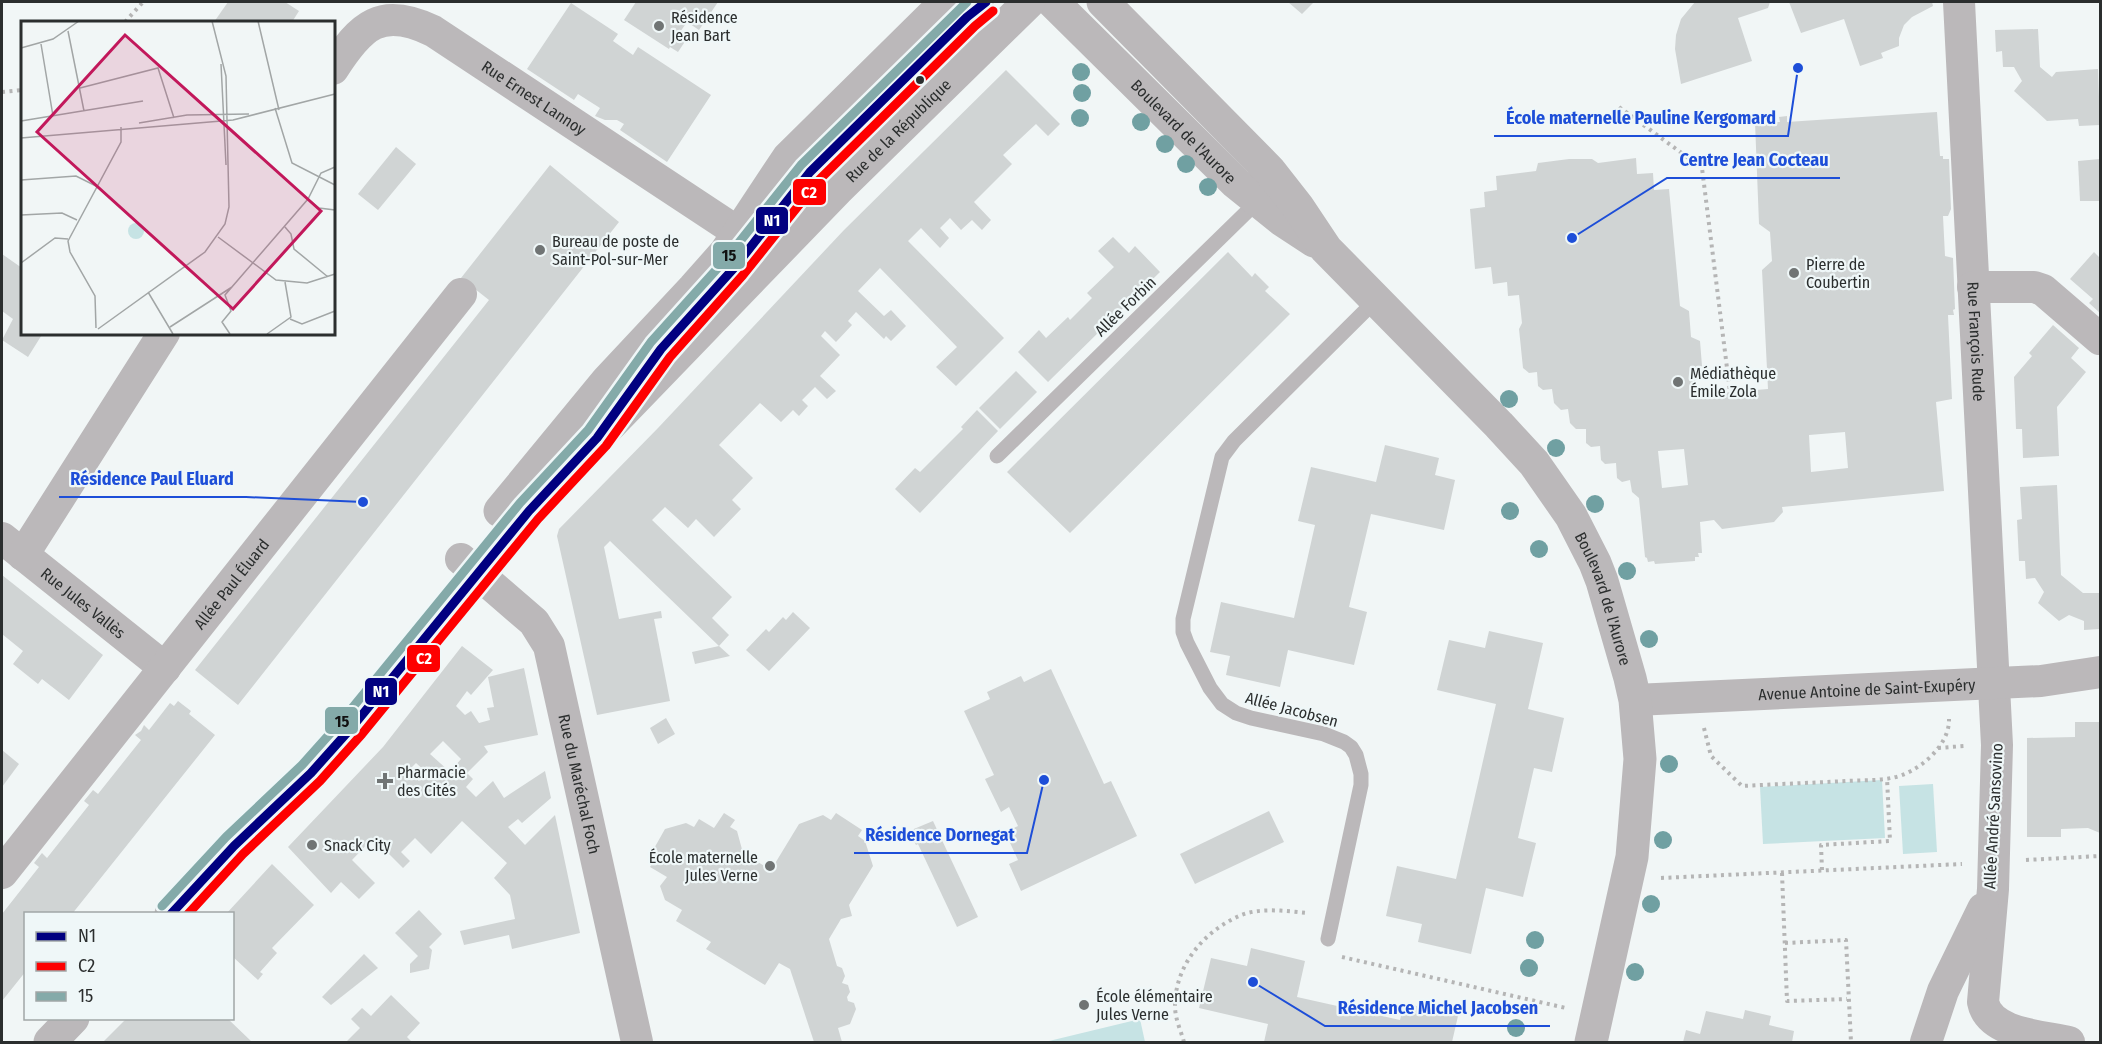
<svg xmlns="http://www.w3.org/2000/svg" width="2102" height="1044" font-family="'Fira Sans Condensed',sans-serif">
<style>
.green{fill:#c6e3e4}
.building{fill:#d0d4d4;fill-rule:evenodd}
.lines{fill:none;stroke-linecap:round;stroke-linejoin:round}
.path{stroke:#b5b5b5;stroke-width:4;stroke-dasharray:3 4.5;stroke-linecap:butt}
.service{stroke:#bbb8ba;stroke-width:15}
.minor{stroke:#bbb8ba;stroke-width:32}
.tertiary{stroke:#bbb8ba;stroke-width:33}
.bus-1-casing{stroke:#eff7f8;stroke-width:14}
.bus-2-casing{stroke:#eff7f8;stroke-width:14}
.bus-3-casing{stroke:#eff7f8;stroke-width:14}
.bus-1{stroke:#010080;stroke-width:9}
.bus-2{stroke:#fe0000;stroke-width:9}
.bus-3{stroke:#84aaa9;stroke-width:9}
.tree{fill:#70a0a2}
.poi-dot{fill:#707474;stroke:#eff7f8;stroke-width:2}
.bus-dot{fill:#2b2e2e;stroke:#eff7f8;stroke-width:2}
.labels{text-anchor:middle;stroke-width:4.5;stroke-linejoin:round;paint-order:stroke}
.poi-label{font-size:16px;fill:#2b2e2e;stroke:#eff7f8;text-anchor:start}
.street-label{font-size:16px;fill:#2b2e2e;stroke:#eff7f8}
.inset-road{fill:none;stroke:#a2a6a6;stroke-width:1.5}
.view{fill:#c2185b;fill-opacity:0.15;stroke:#c2185b;stroke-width:3}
.inset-edge{fill:none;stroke:#2b2e2e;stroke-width:3}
.leader{fill:none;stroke:#1d4ed8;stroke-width:2}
.callout-dot{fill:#1d4ed8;stroke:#eff7f8;stroke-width:2}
.callout-label{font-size:18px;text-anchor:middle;font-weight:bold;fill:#1d4ed8;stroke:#eff7f8;stroke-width:4.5;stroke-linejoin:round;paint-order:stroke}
.line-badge{stroke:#eff7f8;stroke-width:2}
.badge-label{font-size:16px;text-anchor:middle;font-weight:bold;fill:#fff}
.pale-badge-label{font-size:16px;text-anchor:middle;font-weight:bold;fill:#111}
</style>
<rect width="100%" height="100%" fill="#f1f6f6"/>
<g class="green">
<polygon points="1882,780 1885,838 1763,844 1760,787"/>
<polygon points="1933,784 1937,852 1903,854 1899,786"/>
<polygon points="1140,1019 1145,1042 1050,1042 1049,1041"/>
</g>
<g class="building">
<polygon points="228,2 285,2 299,11 292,22 214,22"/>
<polygon points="636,2 718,2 699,30 687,22 678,35 686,40 678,52 670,47 669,49 624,20"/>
<polygon points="1288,2 1311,2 1313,3 1302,14"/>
<polygon points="1695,2 1770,2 1768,8 1738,18 1752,61 1681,84 1675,49 1676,35 1681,19"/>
<polygon points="1789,2 1932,2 1933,6 1912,17 1904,25 1899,38 1899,46 1881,53 1883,58 1860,66 1844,19 1801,33"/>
<polygon points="571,3 618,34 613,41 633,55 638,47 711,95 667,162 620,130 624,124 617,120 605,120 595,116 600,108 578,94 574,100 527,69"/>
<polygon points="2038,29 2040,67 2052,77 2056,72 2098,69 2100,125 2079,126 2078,119 2047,121 2014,91 2022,81 2014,67 2003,67 2002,51 1996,52 1995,30"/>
<polygon points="1006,70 1060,124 1048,136 1036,124 1003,155 1012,164 974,202 991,220 982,230 972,220 961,230 950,218 940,228 949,238 940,248 921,228 908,241 1004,338 956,386 936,367 957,347 880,268 858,291 884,316 891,310 906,326 891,341 886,336 884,339 856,312 848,321 852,325 836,342 825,331 821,336 840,355 820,376 836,391 827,399 815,387 802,400 808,406 799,416 793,410 781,422 760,403 719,445 753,478 732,500 741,509 714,537 696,519 688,528 665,507 652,520 732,597 712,618 729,635 719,646 610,541 604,547 619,619 661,611 662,618 654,619 670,701 597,715 557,536 559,529 658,428 844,230"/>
<path d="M1937,112L1940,156H1943V159H1949L1951,209L1948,216H1943L1945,256L1953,258L1955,309L1953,310L1954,315H1948L1952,399L1936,402L1944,491L1782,507L1783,512L1774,522L1722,529L1714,520L1700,522L1702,553H1698L1699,557H1695V561L1655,564L1654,561L1648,562L1647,558L1645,557L1639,498L1632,492L1630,480L1622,482L1617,478L1616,463L1605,464L1601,460L1600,446L1591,447L1586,443V429H1576L1570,423L1568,409L1561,410L1554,403L1552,389L1543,390L1538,386L1537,372L1529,373L1523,368L1519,329L1522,323L1519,295L1508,296L1507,282L1493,284L1491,267L1475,269L1470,209L1485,207L1484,192L1497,190L1496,176L1536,171L1538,163L1569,159H1592L1598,163L1636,158L1637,174L1653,173L1654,190L1669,189L1680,306L1689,311L1691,337L1700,341L1702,366L1695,372L1697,395L1768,389L1762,270L1772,261L1770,232L1759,224L1755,122H1780L1779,117L1787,116V122ZM1845,432L1848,468L1811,472L1809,435ZM1684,449L1688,485L1662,488L1658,451Z"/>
<polygon points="396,147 416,164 378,210 358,194"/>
<polygon points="2100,159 2100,201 2080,201 2078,161"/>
<polygon points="550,165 619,222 238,705 195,670 489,300 461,278"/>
<polygon points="1113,237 1129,253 1135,246 1160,272 1048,382 1018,352 1039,330 1046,338 1068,317 1070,320 1092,298 1087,293 1114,267 1098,251"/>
<polygon points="1228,252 1252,277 1255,273 1269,287 1265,291 1290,314 1070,533 1007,472"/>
<polygon points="2094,252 2100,258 2100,313 2089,303 2093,299 2070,279"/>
<polygon points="2,254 22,268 22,333 43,333 28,357 2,340 13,319 2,311"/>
<polygon points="2053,325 2079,348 2071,358 2086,372 2057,407 2059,456 2023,458 2022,429 2016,429 2014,377 2032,356 2029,353"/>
<polygon points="1016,371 1037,392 1000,429 979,408"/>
<polygon points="977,410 998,431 920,513 895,489 915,468 920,472 963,429 961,427"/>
<polygon points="1385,445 1439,458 1435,475 1455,480 1444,530 1371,514 1349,607 1367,612 1354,665 1288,650 1280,687 1226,675 1230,656 1210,652 1221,602 1294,618 1315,525 1298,521 1311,467 1376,482"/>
<polygon points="2057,485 2061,575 2083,593 2100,593 2100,629 2084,630 2084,621 2069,615 2059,621 2038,603 2044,592 2035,578 2026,579 2025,561 2019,561 2017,520 2022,519 2020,487"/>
<polygon points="2,575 103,655 69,700 42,679 38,684 13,664 23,651 2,634"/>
<polygon points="793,612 810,628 769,671 746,650 766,629 769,632 783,617 786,620"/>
<polygon points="1489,631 1543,643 1528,709 1564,718 1552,772 1534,768 1518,838 1536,843 1523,897 1486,888 1471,954 1418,942 1422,924 1386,916 1397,866 1456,879 1496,704 1437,690 1449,640 1485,648"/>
<path d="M462,646L493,670L471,695L467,691L456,706L465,715L471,711L479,723L490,720L487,708L494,707L488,677L524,668L538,735L484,746L488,752L467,773L473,779L466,787L476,797L493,781L504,798L545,771L551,798L522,823L518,819L508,827L525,845L555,815L580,933L512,949L509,935L464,945L460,931L515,919L510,895L494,878L507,863L462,821L431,854L415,838L401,852L410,861L403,868L373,838L352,860L375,883L359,899L341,882L331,893L288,847L383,747ZM443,741L461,759L450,772L430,754ZM416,763L427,773L419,781L408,771Z"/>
<polygon points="719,646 730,656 695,664 692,652"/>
<polygon points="1051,669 1104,784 1111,781 1137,836 1021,891 1009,864 1018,860 1005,832 1018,826 1009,807 1001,812 985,779 994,775 964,711 990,699 987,692 1021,676 1024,682"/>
<polygon points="178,701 191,711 189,714 215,735 72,914 26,914 26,971 2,1001 2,914 39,867 34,863 42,853 47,858 89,805 84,801 93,790 98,794 141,740 135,735 141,731 144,725 149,730 170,703 174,706"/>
<polygon points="666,718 675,734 658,744 650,728"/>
<polygon points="2075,722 2100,722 2100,833 2088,828 2061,829 2061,837 2027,837 2027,738 2075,737"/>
<polygon points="2,750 19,764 2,787"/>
<polygon points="1269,811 1284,842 1195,884 1180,854"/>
<polygon points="724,813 735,820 730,827 737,831 743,853 771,870 799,824 823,815 831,820 836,813 862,830 858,836 865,841 873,866 849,905 852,916 841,919 829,939 837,966 842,968 845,976 842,983 848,985 850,992 847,997 848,1001 854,1003 856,1009 850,1024 838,1028 842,1042 814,1042 790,969 779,963 765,985 706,949 711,942 676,921 682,910 665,900 660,886 667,877 650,867 657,855 652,852 665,829 686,823 694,827 699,819 714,828"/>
<polygon points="933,821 978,917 957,927 918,844 916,845 909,831"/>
<polygon points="272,864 314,905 272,948 277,953 260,972 263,974 258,980 232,956 232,914 226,914"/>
<polygon points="419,910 442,934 429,947 432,950 429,969 410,973 410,964 418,956 395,933"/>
<polygon points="1251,948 1305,961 1297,997 1400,1020 1404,1003 1458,1016 1452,1042 1264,1042 1268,1024 1199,1008 1211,958 1247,966"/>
<polygon points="364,954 378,968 331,1005 322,997"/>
<polygon points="391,995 420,1023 407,1037 412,1042 346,1042 360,1028 351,1019 362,1008 371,1016"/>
<polygon points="1745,1010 1771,1016 1769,1025 1794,1031 1792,1042 1683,1042 1686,1030 1700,1034 1706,1011 1743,1019"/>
<polygon points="127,1018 227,1018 252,1042 103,1042"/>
</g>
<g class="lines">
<g class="path">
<polyline points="125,22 143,2"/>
<polyline points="2,92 22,90"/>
<polyline points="1619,107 1702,168 1730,392"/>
<path d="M1704,728L1711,756L1742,786C1776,784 1811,783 1845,781C1860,780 1876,781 1891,778C1917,774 1950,746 1949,719"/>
<polyline points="1938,748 1964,746"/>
<polyline points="2026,860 2100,856"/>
<polyline points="1822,870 1821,845 1890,841 1887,778"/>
<polyline points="1782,873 1787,1001 1847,999"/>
<polyline points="1661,878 1962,864"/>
<polyline points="1785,943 1846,940 1851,1042"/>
<polyline points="1342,957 1566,1008"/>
<path d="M1184,1042C1181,1031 1175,1019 1175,1006C1175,966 1203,932 1239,916C1259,907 1286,911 1308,913"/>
</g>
<g class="service">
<polyline points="655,358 734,268 810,172 967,17 986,2"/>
<polyline points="997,456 1261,198"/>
<polyline points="1328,939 1361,785 1361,774 1356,755 1351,747 1344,742 1324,734 1251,718 1236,713 1222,704 1210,688 1187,643 1183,632 1183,619 1222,457 1234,441 1376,300"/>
</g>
<g class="minor">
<path id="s1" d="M1959,2L1997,745L1993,889L1983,1002C1989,1034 2043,1036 2069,1042"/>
<path id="s2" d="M333,69C361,25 381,6 433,31L739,233"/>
<polyline points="1973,287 2034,287 2043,290 2100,339"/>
<path id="s3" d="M2,538L165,668"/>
<polyline points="23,555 164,333"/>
<path id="s4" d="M461,559L534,622L549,646L637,1042"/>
<path id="s5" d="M1635,700L2041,681L2100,672"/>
<path id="s6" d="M2,873L461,294"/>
<polyline points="1926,1042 1943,991 1983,909"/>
</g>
<g class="tertiary">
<path id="s7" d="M1053,2L1236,183L1282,220L1314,241"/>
<path id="s8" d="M1103,2L1269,170L1298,207L1326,249L1499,425L1534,463L1571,516L1595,563L1602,581L1630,678L1635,700L1640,759L1632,857L1591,1042"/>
<polyline points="500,511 607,381 694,288 725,253 788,158 946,2"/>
<path id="s9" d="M171,914L234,846L327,757L551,486L837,190L1029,2"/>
<polyline points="50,1042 73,1018"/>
</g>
<g class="bus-1-casing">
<polyline id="bus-1" points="171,914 234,846 311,773 353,726 529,511 597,438 661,349 734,268 810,172 967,17 986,2"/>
</g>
<g class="bus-2-casing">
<polyline id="bus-2" points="188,914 243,854 320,781 362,734 538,519 606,446 670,357 743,275 819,180 975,26 993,11"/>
</g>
<g class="bus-3-casing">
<polyline id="bus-3" points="162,906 226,837 302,765 344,718 520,503 588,430 651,342 725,260 801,165 967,2"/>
</g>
<use href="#bus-1" class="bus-1"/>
<use href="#bus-2" class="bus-2"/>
<use href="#bus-3" class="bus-3"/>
</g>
<g class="tree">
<circle cx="1081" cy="72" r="9"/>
<circle cx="1082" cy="93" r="9"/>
<circle cx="1080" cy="118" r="9"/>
<circle cx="1141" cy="122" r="9"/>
<circle cx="1165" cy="144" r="9"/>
<circle cx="1186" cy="164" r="9"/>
<circle cx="1208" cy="187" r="9"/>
<circle cx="1509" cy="399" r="9"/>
<circle cx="1556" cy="448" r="9"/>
<circle cx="1595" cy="504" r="9"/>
<circle cx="1510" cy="511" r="9"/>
<circle cx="1539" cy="549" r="9"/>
<circle cx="1627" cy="571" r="9"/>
<circle cx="1649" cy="639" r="9"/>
<circle cx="1669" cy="764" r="9"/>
<circle cx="1663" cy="840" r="9"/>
<circle cx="1651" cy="904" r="9"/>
<circle cx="1535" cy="940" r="9"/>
<circle cx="1529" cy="968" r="9"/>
<circle cx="1635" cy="972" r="9"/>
<circle cx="1516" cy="1028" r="9"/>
</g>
<g class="poi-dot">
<circle cx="659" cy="26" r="6"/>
<circle cx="540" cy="250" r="6"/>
<circle cx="1794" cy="273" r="6"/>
<circle cx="1678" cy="382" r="6"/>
<path d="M382 772h6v6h6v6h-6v6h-6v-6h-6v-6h6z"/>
<circle cx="312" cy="845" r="6"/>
<circle cx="770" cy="866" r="6"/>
<circle cx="1084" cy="1005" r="6"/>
</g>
<circle class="bus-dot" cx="920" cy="80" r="5"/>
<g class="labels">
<g class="poi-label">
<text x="671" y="23">Résidence<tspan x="671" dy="18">Jean Bart</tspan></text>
<text x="552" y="247">Bureau de poste de<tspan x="552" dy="18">Saint-Pol-sur-Mer</tspan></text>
<text x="1806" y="270">Pierre de<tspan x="1806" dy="18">Coubertin</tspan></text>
<text x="1690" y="379">Médiathèque<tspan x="1690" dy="18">Émile Zola</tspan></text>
<text x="397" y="778">Pharmacie<tspan x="397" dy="18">des Cités</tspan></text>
<text x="324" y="851">Snack City</text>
<text x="758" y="863" text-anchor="end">École maternelle<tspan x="758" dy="18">Jules Verne</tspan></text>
<text x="1096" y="1002">École élémentaire<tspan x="1096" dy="18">Jules Verne</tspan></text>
</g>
<g class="street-label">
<text dy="6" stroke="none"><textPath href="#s2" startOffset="244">Rue Ernest Lannoy</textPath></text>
<text dy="6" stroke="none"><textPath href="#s9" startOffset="1070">Rue de la République</textPath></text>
<text dy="6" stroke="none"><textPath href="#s7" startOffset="184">Boulevard de l'Aurore</textPath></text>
<text transform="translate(1125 306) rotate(-44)" y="6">Allée Forbin</text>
<text dy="6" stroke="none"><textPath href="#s1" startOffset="340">Rue François Rude</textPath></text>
<text dy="6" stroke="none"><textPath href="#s6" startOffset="369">Allée Paul Éluard</textPath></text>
<text dy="6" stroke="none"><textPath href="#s8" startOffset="786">Boulevard de l'Aurore</textPath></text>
<text dy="6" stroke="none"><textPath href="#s3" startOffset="104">Rue Jules Vallès</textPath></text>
<text dy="6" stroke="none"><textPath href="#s5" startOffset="232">Avenue Antoine de Saint-Exupéry</textPath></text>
<text transform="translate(1292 709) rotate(15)" y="6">Allée Jacobsen</text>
<text dy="6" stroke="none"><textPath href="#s4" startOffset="266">Rue du Maréchal Foch</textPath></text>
<text transform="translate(1993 816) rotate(-87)" y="6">Allée André Sansovino</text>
</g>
</g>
<g transform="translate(21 21)">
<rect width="314" height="314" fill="#f1f6f6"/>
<path d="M107 210a8 8 0 1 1 16 0a8 8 0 1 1-16 0Z" fill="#c6e3e4"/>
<path class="inset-road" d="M237,0L258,89M47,10L63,90M20,23L32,95M0,27L32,18L58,0M200,43L205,144M59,67L137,47L153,97M254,87L271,142L314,164M0,100L122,80M118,102L166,94L228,93M0,117L212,99L314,73M0,159L55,155L75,165M287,178L298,187L314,189M0,194L41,192L56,199M264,206L270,213L273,228L307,256M197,216L255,259L286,262L314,253M0,242L34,217L47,218M127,271L152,313M269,298L281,303L314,290M149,306L211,266M75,307L74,275L49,231L47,220L100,121V106M77,308L184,231L204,203L208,186L205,55L191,0M209,313L201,301L210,290L204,274L287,178L300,152L314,146M246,313L270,296L264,261"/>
<path class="view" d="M104,14L300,190L212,288L16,111Z"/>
<rect width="314" height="314" class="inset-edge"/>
</g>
<path class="leader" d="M1798 68L1788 136H1494M1572 238L1667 178H1840M363 502L246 497H59M1044 780L1027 853H854M1253 982L1325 1026H1550"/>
<g class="callout-dot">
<circle cx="1798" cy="68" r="6"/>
<circle cx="1572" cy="238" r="6"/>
<circle cx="363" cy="502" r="6"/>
<circle cx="1044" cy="780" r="6"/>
<circle cx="1253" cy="982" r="6"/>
</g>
<g class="callout-label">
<text x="1641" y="124">École maternelle Pauline Kergomard</text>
<text x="1754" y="166">Centre Jean Cocteau</text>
<text x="152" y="485">Résidence Paul Eluard</text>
<text x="940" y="841">Résidence Dornegat</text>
<text x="1438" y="1014">Résidence Michel Jacobsen</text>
</g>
<g class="line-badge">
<rect x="792" y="178" width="35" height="28" rx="6" fill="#fe0000"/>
<rect x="755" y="206" width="34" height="29" rx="6" fill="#010080"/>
<rect x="712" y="241" width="34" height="29" rx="6" fill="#84aaa9"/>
<rect x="406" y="644" width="35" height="29" rx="6" fill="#fe0000"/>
<rect x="364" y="677" width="34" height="29" rx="6" fill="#010080"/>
<rect x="324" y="706" width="35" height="29" rx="6" fill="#84aaa9"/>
</g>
<g class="badge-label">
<text x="809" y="198">C2</text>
<text x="772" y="226">N1</text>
<text x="424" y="664">C2</text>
<text x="381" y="697">N1</text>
</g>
<g class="pale-badge-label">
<text x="729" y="261">15</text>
<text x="342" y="727">15</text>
</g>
<rect width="2102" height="1044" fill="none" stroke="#2b2e2e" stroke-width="6"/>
<rect x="24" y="912" width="210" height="108" fill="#eff7f8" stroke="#a1a7a7" stroke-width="1.5"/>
<rect x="36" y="932" width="30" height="9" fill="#010080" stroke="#a1a7a7" stroke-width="1.5"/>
<text x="78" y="942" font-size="18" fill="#2b2e2e">N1</text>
<rect x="36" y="962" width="30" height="9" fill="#fe0000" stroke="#a1a7a7" stroke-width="1.5"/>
<text x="78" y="972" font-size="18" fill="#2b2e2e">C2</text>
<rect x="36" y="992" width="30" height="9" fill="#84aaa9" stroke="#a1a7a7" stroke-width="1.5"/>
<text x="78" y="1002" font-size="18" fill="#2b2e2e">15</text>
</svg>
